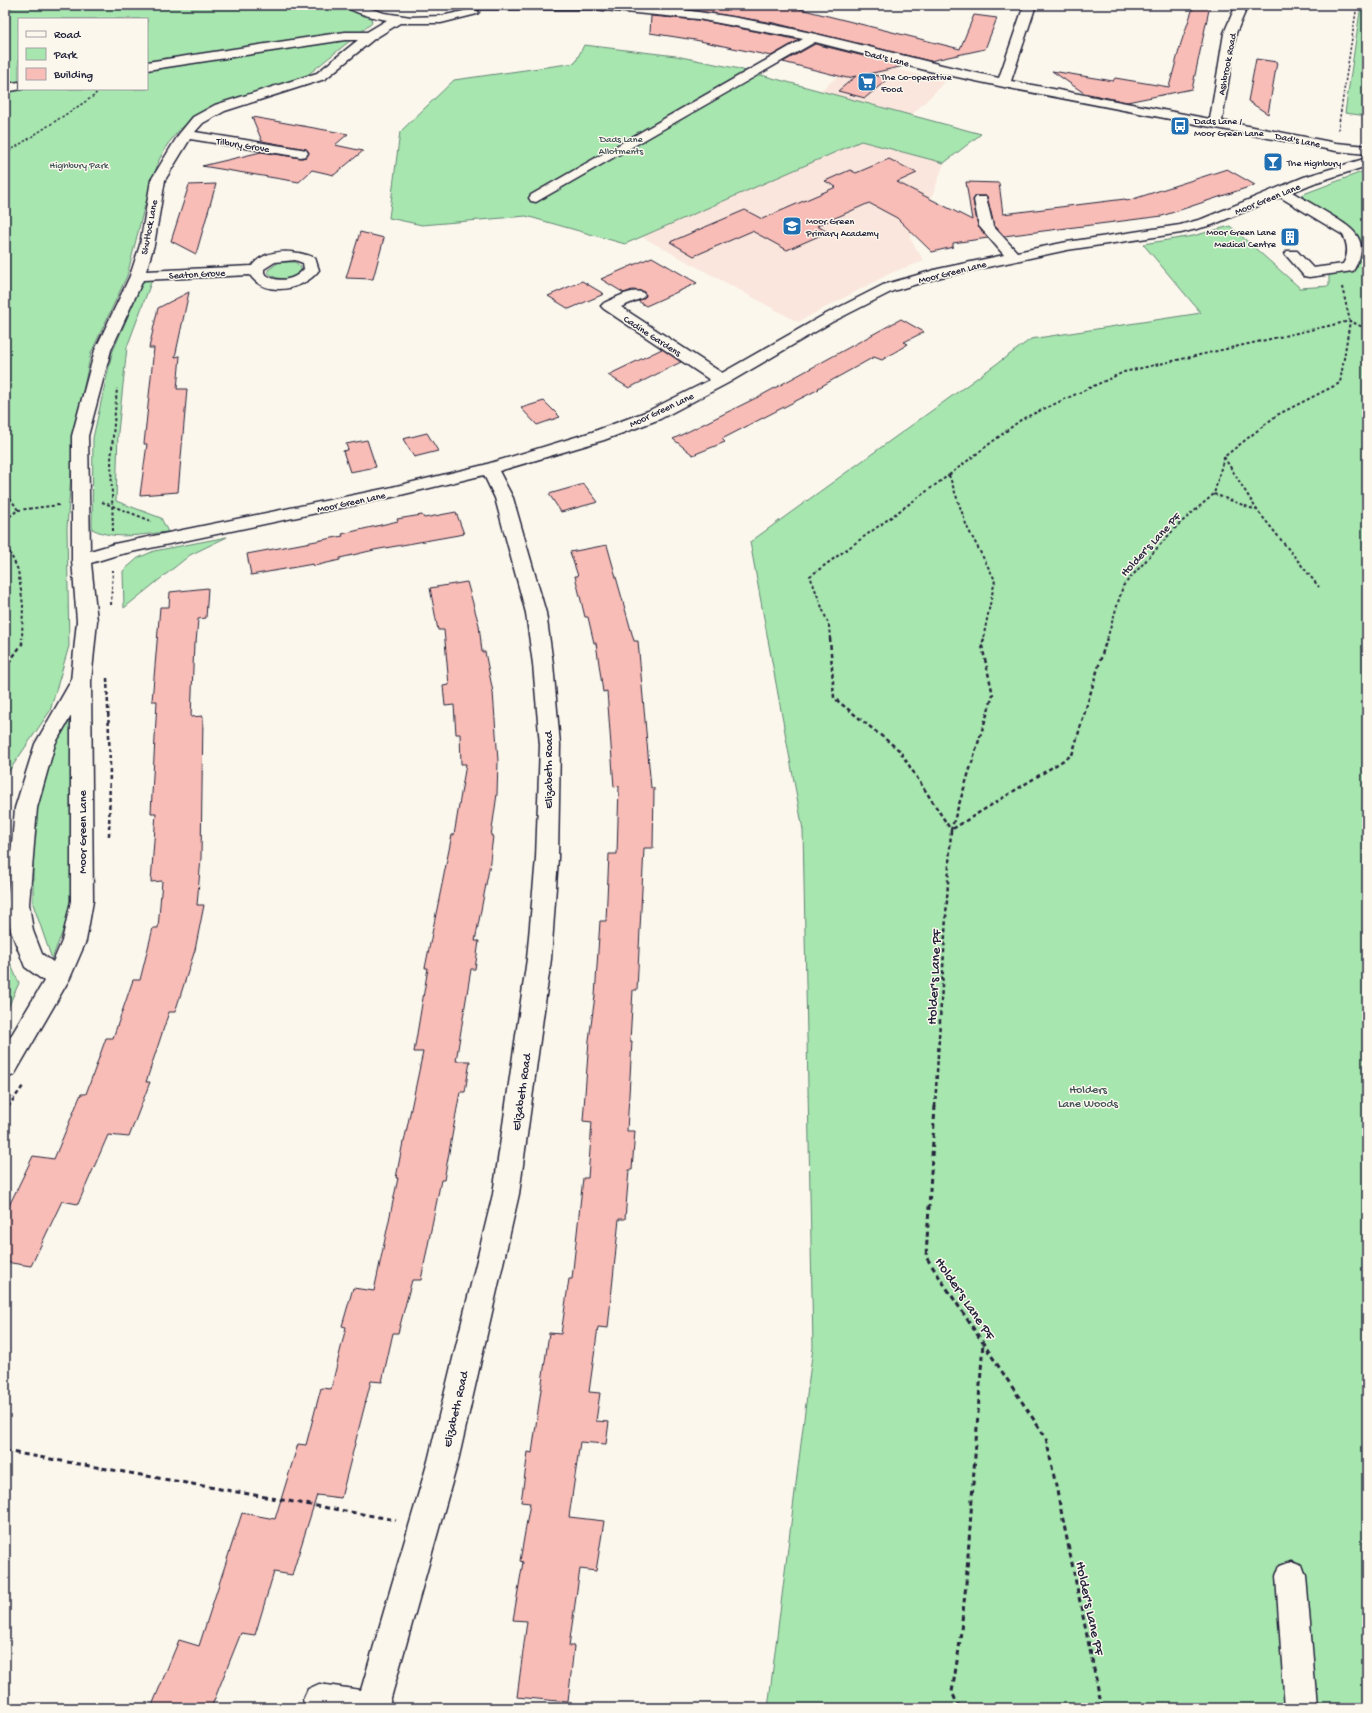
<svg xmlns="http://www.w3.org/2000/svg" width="1372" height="1713" font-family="'Gochi Hand',sans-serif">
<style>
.built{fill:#fae6dc}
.green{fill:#a7e6af;stroke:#648475;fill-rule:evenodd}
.building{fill:#f9bdb7;stroke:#22223b}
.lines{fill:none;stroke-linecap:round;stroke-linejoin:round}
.minor-casing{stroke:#22223b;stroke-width:3}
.path-far3{stroke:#22223b;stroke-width:1.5;stroke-dasharray:2.5 2;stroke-linecap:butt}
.path-far2{stroke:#22223b;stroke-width:2;stroke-dasharray:3 2.5;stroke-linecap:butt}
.path-far1{stroke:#22223b;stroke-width:2.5;stroke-dasharray:4 3;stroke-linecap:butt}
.path{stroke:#22223b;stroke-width:3;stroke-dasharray:5 4;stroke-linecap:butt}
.minor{fill:#fbf7ec;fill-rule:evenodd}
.labels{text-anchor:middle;stroke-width:3;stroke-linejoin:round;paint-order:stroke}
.far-street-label{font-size:10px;fill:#22223b;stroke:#fbf7ec}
.far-poi-label{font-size:10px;fill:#22223b;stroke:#fbf7ec;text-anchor:start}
.far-park-label{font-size:10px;fill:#435358;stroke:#fbf7ec}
.street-label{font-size:12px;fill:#22223b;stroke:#fbf7ec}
.park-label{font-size:12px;fill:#435358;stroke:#fbf7ec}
.near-street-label{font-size:14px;fill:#22223b;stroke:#fbf7ec}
</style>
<rect width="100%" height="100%" fill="#fbf7ec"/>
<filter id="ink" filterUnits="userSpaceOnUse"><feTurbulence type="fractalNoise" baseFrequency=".025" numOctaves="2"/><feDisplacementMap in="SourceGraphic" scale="8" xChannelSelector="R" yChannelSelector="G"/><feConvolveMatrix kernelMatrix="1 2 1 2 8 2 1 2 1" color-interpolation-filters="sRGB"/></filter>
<g filter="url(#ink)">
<g class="built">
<polygon points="858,60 946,81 912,115 820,91"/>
<polygon points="861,141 944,163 924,219 909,237 924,261 893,272 798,322 642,237"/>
</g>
<g class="green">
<path d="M5,5H340L371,17L372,23L305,77L259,91L209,110L180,129L167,145L159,160L143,212L127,276L91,353L74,435L67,528L69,646L50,711L5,777ZM19,19H147V89H19Z"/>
<polygon points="1361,5 1367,5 1367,116 1345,113"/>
<polygon points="584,45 676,56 735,68 981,134 944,163 861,141 625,244 526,216 422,225 389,218 400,132 454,80 575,63"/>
<polygon points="1367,170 1367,1708 768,1708 813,1347 803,830 750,542 1031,339 1201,313 1143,244 1193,236 1230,226 1300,288 1329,286 1329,273 1356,269 1361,249 1351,230 1320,211 1301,195"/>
<path d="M279,262H295L301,267V270C294,280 275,282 268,272V270Z"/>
<path d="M144,279L152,280L127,347L118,432L116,501L161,518L168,532C142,534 116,541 92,529L93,438L112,353Z"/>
<polygon points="227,537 190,555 124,608 123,571 138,558 154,551"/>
<polygon points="77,697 75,899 52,959 33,904 33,808 53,742"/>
<polygon points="5,952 19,983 5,1014"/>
</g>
<g class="building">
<polygon points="652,5 784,5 960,49 974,15 997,18 985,49 930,61 774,23 698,11"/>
<polygon points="1194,5 1210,5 1192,89 1127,102 1084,93 1052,71 1113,81 1115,78 1169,87 1181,43"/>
<polygon points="651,16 698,20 799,40 771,56 695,40 650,33"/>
<polygon points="815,44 904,66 868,74 889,78 865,98 838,91 856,76 847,78 783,62"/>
<polygon points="1256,59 1277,62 1268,114 1248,101"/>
<polygon points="252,117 348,134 335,145 363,151 334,175 312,170 299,182 202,166 261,152 301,158 307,157 309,152 306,149 262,141"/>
<polygon points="889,159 917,173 897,182 972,220 966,182 999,183 1003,214 1125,199 1127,201 1227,169 1255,185 1162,216 1004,236 994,225 987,196 976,196 973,200 978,226 988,238 953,243 953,247 932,252 897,218 869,203 817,226 828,232 787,250 752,231 694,256 670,242 745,210 762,219 836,187 825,181 850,170 856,173"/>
<polygon points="216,184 196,254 171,241 189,185"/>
<polygon points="360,232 384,238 373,279 346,278"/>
<polygon points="652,257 697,283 646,306 638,301 646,296 643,291 632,290 624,293 601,279"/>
<polygon points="582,281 604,294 569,309 548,296"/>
<polygon points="189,292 175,357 180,356 177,389 187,389 178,492 140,495 147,444 144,444 154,348 149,348 158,308"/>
<polygon points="901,319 924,332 904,342 908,344 882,360 874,357 818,388 819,389 722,439 725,442 693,455 673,439 762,395"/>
<polygon points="662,349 681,362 629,388 608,375"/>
<polygon points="544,401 560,417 537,425 521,408"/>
<polygon points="427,433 438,451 414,457 403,439"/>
<polygon points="367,440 376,467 350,472 343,451 348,450 346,444"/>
<polygon points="584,484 598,502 561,512 549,494"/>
<polygon points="456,512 464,534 374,550 340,558 340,560 314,566 313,564 251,575 247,554 343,536 342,534 398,521 397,519 422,515 424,518"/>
<polygon points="607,545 634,641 638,641 651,788 654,788 653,848 644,848 637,990 633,990 630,1041 632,1041 627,1131 635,1131 632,1170 629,1170 625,1219 619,1219 608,1328 598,1327 589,1392 600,1393 596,1421 609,1422 606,1444 580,1442 569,1517 604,1521 596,1571 580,1569 569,1646 574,1646 568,1702 517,1697 527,1621 513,1620 523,1562 520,1561 530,1503 521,1502 528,1452 532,1453 549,1333 561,1334 569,1279 572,1279 583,1178 588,1178 592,1122 583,1121 589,1040 595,996 600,921 606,921 609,854 617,854 619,786 614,787 607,691 603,692 596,643 594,643 588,617 585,617 575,576 578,576 570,552"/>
<polygon points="467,582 479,625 482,652 485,652 493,692 498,761 497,794 491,836 493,836 489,869 475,941 479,941 475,969 471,969 456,1061 470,1061 465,1092 460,1092 444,1180 441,1180 421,1280 412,1280 398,1333 393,1333 382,1382 371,1381 341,1498 317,1495 292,1575 274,1572 255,1635 241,1633 211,1708 151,1708 179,1640 199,1646 242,1513 275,1519 298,1444 306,1445 321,1388 331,1389 346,1327 342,1326 353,1288 374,1291 398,1178 396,1178 403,1142 404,1142 423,1052 414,1052 428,968 425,968 452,835 454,835 466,764 461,764 460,734 456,734 454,705 445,706 443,686 449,685 444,630 438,630 430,588"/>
<polygon points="208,588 206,618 198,619 196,643 194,643 191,717 203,716 201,858 197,905 204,905 195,950 175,1012 169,1012 146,1082 150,1082 129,1137 108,1135 78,1204 62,1201 31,1266 5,1262 5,1214 33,1156 54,1159 81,1094 86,1094 106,1038 113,1038 133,980 140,980 153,928 158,928 162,881 151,882 156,813 151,813 157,701 152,701 160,607 169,607 170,592"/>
</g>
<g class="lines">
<g class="minor-casing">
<g id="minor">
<path d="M345,5H361L384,13L411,17L441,16L473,9L450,8L444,5C528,5 615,0 698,12C799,25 899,57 999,78L1024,5H1036L1011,81L1210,119L1224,33L1236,5H1248L1236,33L1222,121L1336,143L1367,146V154L1336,151L1004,87L929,71L815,42L536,202L531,201L529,198L531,195L803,39L698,19L593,9H473L479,12L477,14L441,23H400L374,39L325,79L225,111L203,123L195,132L301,149L306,150L308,153L306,156L301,157L190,139L165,180L154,245L146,271L252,266C266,247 296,250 315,258L319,270C305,290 265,298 250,275L143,280L111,350L88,436L90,551L114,544L388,488L484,465L592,432L648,411L710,380L604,309L601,306L604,303C615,298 630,289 642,292L645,295L642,298L621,307L722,373L822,316L883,285L938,269L1004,255L979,226L974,200L976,197H986L993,226L1017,252L1067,242L1180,225L1202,219L1304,177L1367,158V166L1314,183L1292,192C1304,199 1317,207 1329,214C1354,229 1372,240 1353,271L1309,277L1304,276L1285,254L1287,251H1297L1313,268L1343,264C1349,254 1348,245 1343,235L1280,197L1212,225L1181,233L1067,250L941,277L893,291L832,322L728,383L660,419L604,440L499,471L513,498L546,613L553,664L560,745L558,858L551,959L519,1194L458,1461L389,1705L390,1708H306L303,1700L308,1689L319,1684L361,1690L428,1461L493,1194L527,959L536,858L540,745L533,664L526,613L495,498L484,475L388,498L117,555L91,563L97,621L91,681L93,901L86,941L70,978L14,1075L5,1078V1046L44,981L25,967L11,931L7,904L15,808L35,744L71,681L77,621L72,560V436L95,350L130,276L140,245L151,180L179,134L193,117L215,105L317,73L358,40H345L147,70V62L345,32H367L387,20C377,18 351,13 345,5ZM295,260L303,263L304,269C294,281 276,284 264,273V269L275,262ZM71,716V901L62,941L53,962L42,954L33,931L29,904L37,808L55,744Z"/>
<polygon points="19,82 19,89 22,89 5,92 5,84"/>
<polygon points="1291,1561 1302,1565 1306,1576 1317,1708 1285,1708 1276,1576 1280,1565"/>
</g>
</g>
<g class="path-far3">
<polyline points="5,11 17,5"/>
<polyline points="1338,130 1357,5"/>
<polyline points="5,154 94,96 99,89"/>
</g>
<g class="path-far2">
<polyline points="1224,457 1257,510 1319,587"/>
<polyline points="949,475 967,527 995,580 983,639"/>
<polyline points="949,475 1022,419 1124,372 1350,321 1367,329"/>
<polyline points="1214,494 1256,510"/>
<polyline points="5,496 10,498 18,510 5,520"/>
<polyline points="102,502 149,520 150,523"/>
<polyline points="18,510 59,505"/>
<polyline points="113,531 111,460 117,388"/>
<polyline points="5,542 18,570 23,605 22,639"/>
<polyline points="111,605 113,570"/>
<polyline points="830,639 829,626 810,576 949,475"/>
<polyline points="1107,639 1123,586 1177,526 1214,494 1224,457 1277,415 1340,383 1350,321 1342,287"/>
</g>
<g class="path-far1">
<polyline points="830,638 834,698 899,750 951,830 993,695 982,646 984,638"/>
<polyline points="5,668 22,644 22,638"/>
<polyline points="107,678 110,764 109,838"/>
<polyline points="8,1107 23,1086"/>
<polyline points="935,1107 951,830 1072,755 1107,638"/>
</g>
<g class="path">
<polyline points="935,1106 926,1257 1046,1438 1102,1708"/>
<polyline points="5,1111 9,1106"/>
<polyline points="5,1451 396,1520"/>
<polyline points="959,1708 952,1692 959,1649 966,1584 983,1342"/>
</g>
<use href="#minor" class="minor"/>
</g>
</g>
<defs>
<g id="supermarket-square" transform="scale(1)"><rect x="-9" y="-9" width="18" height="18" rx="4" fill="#1f6fb2" stroke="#fbf7ec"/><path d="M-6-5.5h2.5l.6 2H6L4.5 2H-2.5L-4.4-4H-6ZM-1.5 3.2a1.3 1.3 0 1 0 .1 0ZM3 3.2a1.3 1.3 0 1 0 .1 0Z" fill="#fff"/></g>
<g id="bus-square" transform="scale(1)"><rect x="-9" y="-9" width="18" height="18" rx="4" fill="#1f6fb2" stroke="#fbf7ec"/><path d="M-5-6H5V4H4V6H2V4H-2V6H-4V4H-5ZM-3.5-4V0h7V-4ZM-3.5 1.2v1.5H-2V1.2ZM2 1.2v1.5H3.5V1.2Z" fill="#fff"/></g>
<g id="bar-square" transform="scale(1)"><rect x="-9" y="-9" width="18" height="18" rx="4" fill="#1f6fb2" stroke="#fbf7ec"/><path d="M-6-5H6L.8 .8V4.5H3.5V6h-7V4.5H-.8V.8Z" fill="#fff"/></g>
<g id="school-square" transform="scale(1)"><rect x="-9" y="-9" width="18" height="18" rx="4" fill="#1f6fb2" stroke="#fbf7ec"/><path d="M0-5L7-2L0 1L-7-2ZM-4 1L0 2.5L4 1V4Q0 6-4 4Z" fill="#fff"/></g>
<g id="building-square" transform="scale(1)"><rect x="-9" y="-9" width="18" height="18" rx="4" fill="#1f6fb2" stroke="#fbf7ec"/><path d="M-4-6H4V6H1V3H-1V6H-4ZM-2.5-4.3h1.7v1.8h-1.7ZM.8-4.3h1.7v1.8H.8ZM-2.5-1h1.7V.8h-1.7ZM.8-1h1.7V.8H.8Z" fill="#fff"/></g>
</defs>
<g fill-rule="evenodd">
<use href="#supermarket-square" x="867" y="82"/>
<use href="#bus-square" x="1180" y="126"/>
<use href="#bar-square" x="1273" y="162"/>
<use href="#school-square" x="792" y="226"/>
<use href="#building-square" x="1290" y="237"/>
</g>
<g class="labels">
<g class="far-street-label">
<text transform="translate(887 57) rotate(14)" y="4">Dad's Lane</text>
<text transform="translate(1226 64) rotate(-79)" y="4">Ashbrook Road</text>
<text transform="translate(1298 139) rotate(11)" y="4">Dad's Lane</text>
<text transform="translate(243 144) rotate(9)" y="4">Tilbury Grove</text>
<text transform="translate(1267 198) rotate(-22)" y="4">Moor Green Lane</text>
<text transform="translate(148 227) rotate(-79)" y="4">Shutlock Lane</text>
<text transform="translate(952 271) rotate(-14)" y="4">Moor Green Lane</text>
<text transform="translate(197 273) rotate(-3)" y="4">Seaton Grove</text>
<text transform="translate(653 335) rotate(33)" y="4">Cadine Gardens</text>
<text transform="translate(661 409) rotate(-25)" y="4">Moor Green Lane</text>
<text transform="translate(351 501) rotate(-12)" y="4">Moor Green Lane</text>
</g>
<g class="far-poi-label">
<text x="881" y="80">The Co-operative<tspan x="881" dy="12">Food</tspan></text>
<text x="1194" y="124">Dads Lane /<tspan x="1194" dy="12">Moor Green Lane</tspan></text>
<text x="1287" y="166">The Highbury</text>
<text x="806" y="224">Moor Green<tspan x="806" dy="12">Primary Academy</tspan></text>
<text x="1276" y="235" text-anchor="end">Moor Green Lane<tspan x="1276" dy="12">Medical Centre</tspan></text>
</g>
<g class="far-park-label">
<text x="621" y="142">Dads Lane<tspan x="621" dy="12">Allotments</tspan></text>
<text x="79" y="168">Highbury Park</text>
</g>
<g class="street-label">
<text transform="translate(1150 544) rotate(-47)" y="4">Holder's Lane PF</text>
<text transform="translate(548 770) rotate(-90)" y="4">Elizabeth Road</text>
<text transform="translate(82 832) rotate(-90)" y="4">Moor Green Lane</text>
<text transform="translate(521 1092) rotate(-82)" y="4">Elizabeth Road</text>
<text transform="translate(455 1409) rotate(-77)" y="4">Elizabeth Road</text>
</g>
<g class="park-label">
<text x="1088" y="1093">Holders<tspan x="1088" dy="14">Lane Woods</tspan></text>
</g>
<g class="near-street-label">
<text transform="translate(933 977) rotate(-87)" y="5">Holder's Lane PF</text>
<text transform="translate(966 1298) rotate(56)" y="5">Holder's Lane PF</text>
<text transform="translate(1091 1608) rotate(78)" y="5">Holder's Lane PF</text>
</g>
</g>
<rect width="1372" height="1713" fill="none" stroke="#fbf7ec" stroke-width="20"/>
<rect x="10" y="10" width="1352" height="1693" fill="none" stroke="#22223b" stroke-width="1.5" filter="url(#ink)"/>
<rect x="18" y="18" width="130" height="72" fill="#fbf7ec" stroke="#a4a2a5"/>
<rect x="26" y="31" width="20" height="6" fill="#fbf7ec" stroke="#a4a2a5"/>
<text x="54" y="38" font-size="12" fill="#22223b">Road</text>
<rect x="26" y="48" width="20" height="12" fill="#a7e6af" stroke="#a4a2a5"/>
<text x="54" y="58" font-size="12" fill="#22223b">Park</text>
<rect x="26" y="68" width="20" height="12" fill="#f9bdb7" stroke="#a4a2a5"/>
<text x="54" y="78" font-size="12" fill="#22223b">Building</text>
</svg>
